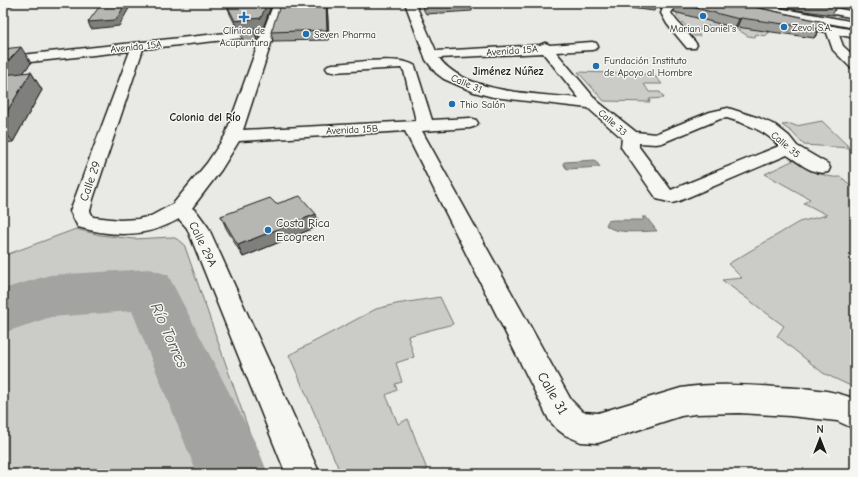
<svg xmlns="http://www.w3.org/2000/svg" width="858" height="477" font-family="'Comic Neue',sans-serif">
<style>
.green{fill:#cbcbc7;stroke:#747472}
.water{fill:#a3a3a1;stroke:#6d6d6c}
.lines{fill:none;stroke-linecap:round;stroke-linejoin:round}
.river{fill:#a3a3a1;fill-rule:evenodd}
.minor-casing{stroke:#1c1c1c;stroke-width:3}
.major-casing{stroke:#1c1c1c;stroke-width:3}
.highway-casing{stroke:#1c1c1c;stroke-width:3}
.minor{fill:#f6f6f2;fill-rule:evenodd}
.major{fill:#f6f6f2;fill-rule:evenodd}
.highway{fill:#f6f6f2;fill-rule:evenodd}
.wall{fill:#9d9d9a;stroke:#1c1c1c}
.shaded-wall{fill:#7f7f7d;stroke:#1c1c1c}
.building{fill:#b6b6b3;stroke:#1c1c1c}
.poi-dot{fill:#1f6fb2;stroke:#f6f6f2;stroke-width:1.5}
.labels{text-anchor:middle;stroke-width:3;stroke-linejoin:round;paint-order:stroke}
.far-poi-label{font-size:10px;fill:#1c1c1c;stroke:#f6f6f2;text-anchor:start}
.far-street-label{font-size:10px;fill:#1c1c1c;stroke:#f6f6f2}
.far-neighbourhood-label{font-size:11px;font-weight:bold;fill:#1c1c1c;stroke:#f6f6f2}
.street-label{font-size:12px;fill:#1c1c1c;stroke:#f6f6f2}
.poi-label{font-size:12px;fill:#1c1c1c;stroke:#f6f6f2;text-anchor:start}
.near-street-label{font-size:14px;fill:#1c1c1c;stroke:#f6f6f2}
.near-water-label{font-size:16px;font-style:italic;fill:#525251;stroke:#f6f6f2}
</style>
<rect width="100%" height="100%" fill="#e9e9e5"/>
<filter id="ink" filterUnits="userSpaceOnUse"><feTurbulence type="fractalNoise" baseFrequency=".025" numOctaves="2"/><feDisplacementMap in="SourceGraphic" scale="8" xChannelSelector="R" yChannelSelector="G"/><feConvolveMatrix kernelMatrix="1 2 1 2 8 2 1 2 1" color-interpolation-filters="sRGB"/></filter>
<g filter="url(#ink)">
<g class="green">
<polygon points="677,12 679,12 728,26 703,26 706,30 695,30 700,36 694,36 677,16"/>
<polygon points="749,18 766,32 770,32 765,36 756,34 755,37 748,36 735,28"/>
<polygon points="578,72 647,74 656,77 662,84 644,84 649,92 660,92 664,98 649,99 650,102 604,101"/>
<polygon points="822,121 850,148 804,145 792,132 782,125 791,124 796,126"/>
<path d="M794,160C809,168 824,179 841,177L855,189V388L823,373L777,336L784,326L722,280L742,278L728,264L799,222L827,215L804,203L810,199L765,174Z"/>
<polygon points="76,229 100,235 134,239 172,237 179,240 184,244 264,474 3,474 3,256"/>
<polygon points="440,297 453,324 408,336 414,357 396,363 402,382 395,384 397,390 386,395 398,424 408,419 427,470 415,474 341,474 289,355 376,309 396,304"/>
</g>
<g class="water">
<polygon points="595,160 600,167 568,169 566,168 563,163 565,162"/>
<path d="M642,217H646L657,231C644,231 615,235 606,225L608,221L613,220H643L644,219Z"/>
</g>
<g class="lines">
<polygon class="river" points="150,269 168,275 257,446 268,474 196,474 196,471 132,311 51,317 3,333 3,289 50,275"/>
<g class="minor-casing">
<g id="minor">
<path d="M274,3H284L243,130L416,121L404,71L401,68L333,72L328,71L326,68L328,65L333,64C352,63 401,55 415,66L432,120L470,118L476,120L478,123L476,126L470,128L422,131L571,400L583,412L598,413L681,388C713,383 745,385 776,387C803,388 831,389 855,399V429L837,421L790,416L739,413L695,414L681,416L598,443L581,442L565,435L557,429L549,420L405,131L239,141L221,170L192,208L197,212L208,227L320,474H286L187,228L179,219C146,238 113,237 78,227L70,211L130,51L3,65V57L264,29ZM261,36L225,136L207,163L173,204L151,216L138,219L120,220L93,217L90,211L93,199L143,49Z"/>
<path d="M405,3H415L436,51L540,45L545,43L550,45L592,42L596,43L598,46L596,49L592,50L556,52L597,101L636,132L655,134L710,112L728,108L759,118L775,125L789,136L797,146L828,164L830,168L828,172C813,176 799,162 787,155L679,201L672,203L657,199L621,147L622,138L588,108L493,97L474,92L444,79L436,73L426,60ZM543,53L579,98C539,94 465,94 439,58ZM727,118C746,124 765,130 779,146L671,190L639,147V143L656,144L662,143L720,119Z"/>
<polygon points="671,3 686,3 685,5 673,10 671,13 676,20 695,42 697,45 695,48 687,48 667,24 661,13 664,6"/>
<polygon points="832,26 836,27 843,46 855,57 855,68 850,67 833,50 826,30 828,27"/>
</g>
</g>
<g class="major-casing">
<g id="major">
<polygon points="3,3 13,3 12,5 3,6"/>
<polygon points="787,3 809,3 855,12 855,18 792,6"/>
<polygon points="792,19 855,30 855,38 788,24 786,22 788,20"/>
</g>
</g>
<g class="highway-casing">
<polygon id="highway" points="744,3 761,3 784,9 855,22 855,28 784,15 745,5"/>
</g>
<use href="#minor" class="minor"/>
<use href="#major" class="major"/>
<use href="#highway" class="highway"/>
</g>
<g class="wall">
<polygon points="248,3 269,3 270,9 263,28 238,30 230,14 227,5"/>
<polygon points="327,3 329,40 273,41 271,32"/>
<polygon points="420,3 473,3 472,11 426,14"/>
<polygon points="597,3 667,3 663,5 661,9 656,7 654,11 597,4"/>
<polygon points="676,3 744,3 743,4 824,22 819,31 814,38 737,27 735,28 674,12"/>
<polygon points="767,3 820,3 837,6 832,15 784,8"/>
<polygon points="256,28 259,38 257,41 243,42 240,30"/>
<polygon points="3,49 31,63 23,73 31,72 42,90 13,142 3,143"/>
<polygon points="276,204 319,226 243,257 226,228 221,216"/>
</g>
<g class="shaded-wall">
<polygon points="3,3 4,3 6,7 3,10"/>
<polygon points="126,3 132,3 119,26 91,29 88,22"/>
<polygon points="267,3 269,3 270,9 263,28 238,30 235,21"/>
<polygon points="326,3 327,3 329,40 327,30"/>
<polygon points="663,3 667,3 663,5 661,9"/>
<polygon points="741,18 737,27 735,28 739,19"/>
<polygon points="824,22 819,31 814,38 819,29"/>
<polygon points="256,28 259,38 257,41 255,32"/>
<polygon points="21,47 31,63 7,93 3,86 3,67"/>
<polygon points="31,72 42,90 13,142 3,129 3,118"/>
<polygon points="316,214 319,226 243,257 238,245"/>
</g>
<g class="building">
<polygon points="102,3 126,3 116,20 88,22"/>
<polygon points="248,3 267,3 261,18 235,21 227,5"/>
<polygon points="281,3 326,3 327,30 271,32"/>
<polygon points="676,3 736,3 824,22 819,29 741,18 739,19"/>
<polygon points="814,3 818,3 837,6"/>
<polygon points="256,28 255,32 241,32 240,30"/>
<polygon points="21,47 3,67 3,49"/>
<polygon points="31,72 3,118 3,75"/>
<polygon points="300,196 316,214 238,245 221,216 270,198 276,204"/>
</g>
</g>
<g class="poi-dot">
<circle cx="703" cy="16" r="4"/>
<path d="M242 11h4v4h4v4h-4v4h-4v-4h-4v-4h4z"/>
<circle cx="784" cy="27" r="4"/>
<circle cx="306" cy="34" r="4"/>
<circle cx="596" cy="66" r="4"/>
<circle cx="452" cy="104" r="4"/>
<circle cx="268" cy="230" r="4"/>
</g>
<g class="labels">
<g class="far-poi-label">
<text x="792" y="31">Zevol S.A.</text>
<text x="703" y="32" text-anchor="middle">Marian Daniel's</text>
<text x="244" y="34" text-anchor="middle">Clínica de<tspan x="244" dy="12">Acupuntura</tspan></text>
<text x="314" y="38">Seven Pharma</text>
<text x="604" y="64">Fundación Instituto<tspan x="604" dy="12">de Apoyo al Hombre</tspan></text>
<text x="460" y="108">Thio Salón</text>
</g>
<g class="far-street-label">
<text transform="translate(136 46) rotate(-6)" y="4">Avenida 15A</text>
<text transform="translate(512 50) rotate(-4)" y="4">Avenida 15A</text>
<text transform="translate(467 83) rotate(23)" y="4">Calle 31</text>
<text transform="translate(613 122) rotate(41)" y="4">Calle 33</text>
<text transform="translate(352 129) rotate(-3)" y="4">Avenida 15B</text>
<text transform="translate(786 144) rotate(40)" y="4">Calle 35</text>
</g>
<g class="far-neighbourhood-label">
<text x="508" y="75">Jiménez Núñez</text>
<text x="205" y="121">Colonia del Río</text>
</g>
<g class="street-label">
<text transform="translate(90 181) rotate(-71)" y="4">Calle 29</text>
<text transform="translate(203 244) rotate(64)" y="4">Calle 29A</text>
</g>
<g class="poi-label">
<text x="276" y="227">Costa Rica<tspan x="276" dy="14">Ecogreen</tspan></text>
</g>
<g class="near-street-label">
<text transform="translate(553 393) rotate(60)" y="5">Calle 31</text>
</g>
<g class="near-water-label">
<text transform="translate(170 335) rotate(66)" y="6">Río Torres</text>
</g>
</g>
<rect width="858" height="477" fill="none" stroke="#f6f6f2" stroke-width="16"/>
<rect x="8" y="8" width="842" height="461" fill="none" stroke="#1c1c1c" stroke-width="1.5" filter="url(#ink)"/>
<g transform="translate(820 439)" stroke="#f6f6f2" stroke-width="3" paint-order="stroke">
<path d="M0-3L7 15L0 10L-7 15Z" fill="#1c1c1c"/>
<text y="-6" font-size="11" font-weight="bold" text-anchor="middle" fill="#1c1c1c">N</text>
</g>
</svg>
